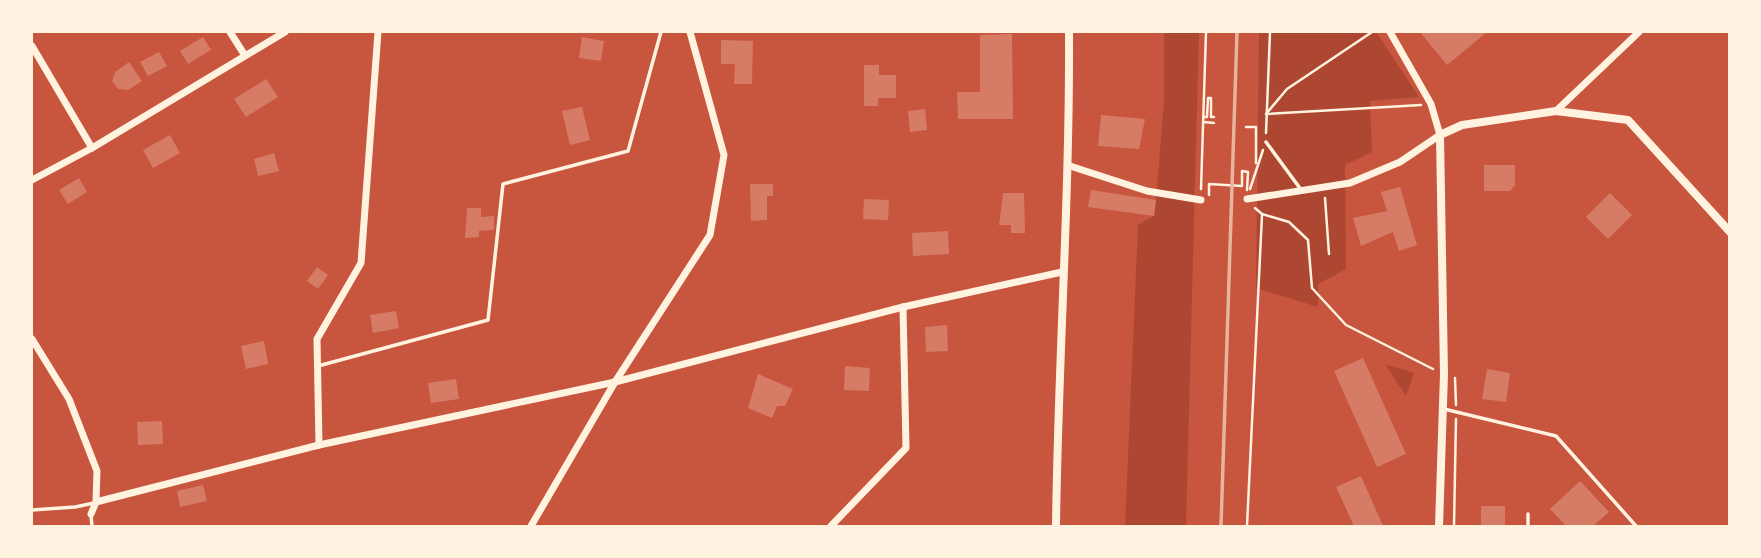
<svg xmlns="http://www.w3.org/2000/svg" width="1761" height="558" font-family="Overpass,sans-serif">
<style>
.green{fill:#ae4732}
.building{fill:#d67c66}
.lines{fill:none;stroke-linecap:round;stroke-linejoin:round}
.path{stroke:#fff3e0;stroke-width:2.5}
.service{stroke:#fff3e0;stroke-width:3.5}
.minor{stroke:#fff3e0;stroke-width:7}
.tertiary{stroke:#fff3e0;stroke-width:8}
.rail{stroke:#e9b49f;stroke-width:3.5}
</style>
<rect width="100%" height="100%" fill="#c8553d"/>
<g class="green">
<polygon points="1164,32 1199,32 1186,526 1125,526 1138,225 1154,216 1156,200 1164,101"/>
<polygon points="1259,32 1376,32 1419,97 1370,101 1372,152 1345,165 1346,269 1318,284 1318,307 1256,288"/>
<polygon points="1385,364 1414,373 1406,396"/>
</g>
<g class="building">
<polygon points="1420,32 1487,32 1447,65"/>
<polygon points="1012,34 1013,119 958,119 957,92 980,92 980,35"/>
<polygon points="203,37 211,50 188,64 180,51"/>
<polygon points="582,37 604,41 601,61 579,58"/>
<polygon points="721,40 753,41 752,84 734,84 735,64 721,64"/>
<polygon points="159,52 167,66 148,76 140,62"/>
<polygon points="129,62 142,81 128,90 118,89 112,81 115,72"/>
<polygon points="864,65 879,65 879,75 896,75 896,98 878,98 878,106 864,106"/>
<polygon points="266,79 278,97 246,117 234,99"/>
<polygon points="582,107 590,140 570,145 562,111"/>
<polygon points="925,109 927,130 910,132 908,111"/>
<polygon points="1101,115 1145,119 1139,149 1098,146"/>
<polygon points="170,135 180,153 153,168 143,150"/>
<polygon points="274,153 279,171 258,176 254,159"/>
<polygon points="1484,165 1515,165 1515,185 1510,191 1484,191"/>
<polygon points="79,178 87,192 68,204 59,190"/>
<polygon points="750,184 773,184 773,196 767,196 767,220 751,221"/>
<polygon points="1400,187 1417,245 1399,251 1393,232 1361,246 1353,218 1387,211 1381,192"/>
<polygon points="1091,190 1156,200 1154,216 1088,207"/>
<polygon points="1003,193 1024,193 1025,233 1011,233 1011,225 999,225"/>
<polygon points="1610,193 1632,215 1608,239 1586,217"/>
<polygon points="864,199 889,200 888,220 863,219"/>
<polygon points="467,208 481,208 481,217 494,216 494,230 479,231 479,237 465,238"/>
<polygon points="948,231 949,254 913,256 912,233"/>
<polygon points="317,267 328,275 318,289 307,281"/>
<polygon points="396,311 399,328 373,333 370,315"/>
<polygon points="947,325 948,351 926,352 925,327"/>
<polygon points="264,341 268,364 246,369 241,346"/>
<polygon points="1363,358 1406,454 1377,467 1334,371"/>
<polygon points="845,366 870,368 869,391 844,390"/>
<polygon points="1487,369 1510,373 1506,402 1482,399"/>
<polygon points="758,374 793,389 785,406 777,406 772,418 748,408"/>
<polygon points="456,379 459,399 431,403 428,383"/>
<polygon points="162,421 163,444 138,445 137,422"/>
<polygon points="1361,476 1383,526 1354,526 1336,487"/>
<polygon points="1580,481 1609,512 1593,526 1566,526 1550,509"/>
<polygon points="203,485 207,501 180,507 177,491"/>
<rect x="1481" y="506" width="24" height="20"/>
</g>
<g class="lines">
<g class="path">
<polyline points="1372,32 1287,89 1266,114 1421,105"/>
<polyline points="1204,117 1207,117 1208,98 1211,98 1211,117 1214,117"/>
<polyline points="1204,122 1214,123"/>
<polyline points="1246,127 1256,127 1256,163"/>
<polyline points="1266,133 1270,32"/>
<polyline points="1201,189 1206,32"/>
<polyline points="1250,189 1263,150"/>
<polyline points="1209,195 1209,184 1242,186 1242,171 1248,172 1247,190"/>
<polyline points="1325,198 1329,254"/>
<polyline points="1255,208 1262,214 1289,222 1308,240 1312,288 1346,325 1433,369"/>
<polyline points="1455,378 1456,405"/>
<polyline points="1247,526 1262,215"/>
<polyline points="1454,526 1456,419"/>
</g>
<g class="service">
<polyline points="1266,142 1302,191"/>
<polyline points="318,366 488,320 503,184 628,151 661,32"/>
<polyline points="1444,409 1556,436 1636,526"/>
<polyline points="32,510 75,507 94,503"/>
<polyline points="91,515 92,526"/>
<polyline points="1528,526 1528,514"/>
</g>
<g class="minor">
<polyline points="230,32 244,54"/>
<polyline points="32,46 92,148"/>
<polyline points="1556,111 1639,32"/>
<polyline points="1070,166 1147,191 1201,200"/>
<polyline points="32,180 92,148 285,32"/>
<polyline points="1247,199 1350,183 1400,162 1440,135 1431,104 1390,32"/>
<polyline points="32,339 69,399 97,471 96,502"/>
<polyline points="319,445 317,339 361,263 378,32"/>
<polyline points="91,514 96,502 319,445 615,382 903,307 1062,272"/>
<polyline points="531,526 615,382 710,235 724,155 690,32"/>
<polyline points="831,526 906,448 903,307"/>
</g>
<g class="tertiary">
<path d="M1056,526C1058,361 1070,197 1069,32"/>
<polyline points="1439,526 1444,374 1440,135 1462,125 1556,111 1628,120 1730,232"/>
</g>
<polyline class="rail" points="1221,526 1237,32"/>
</g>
<rect width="1761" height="558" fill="none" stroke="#fff3e0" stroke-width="66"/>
</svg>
